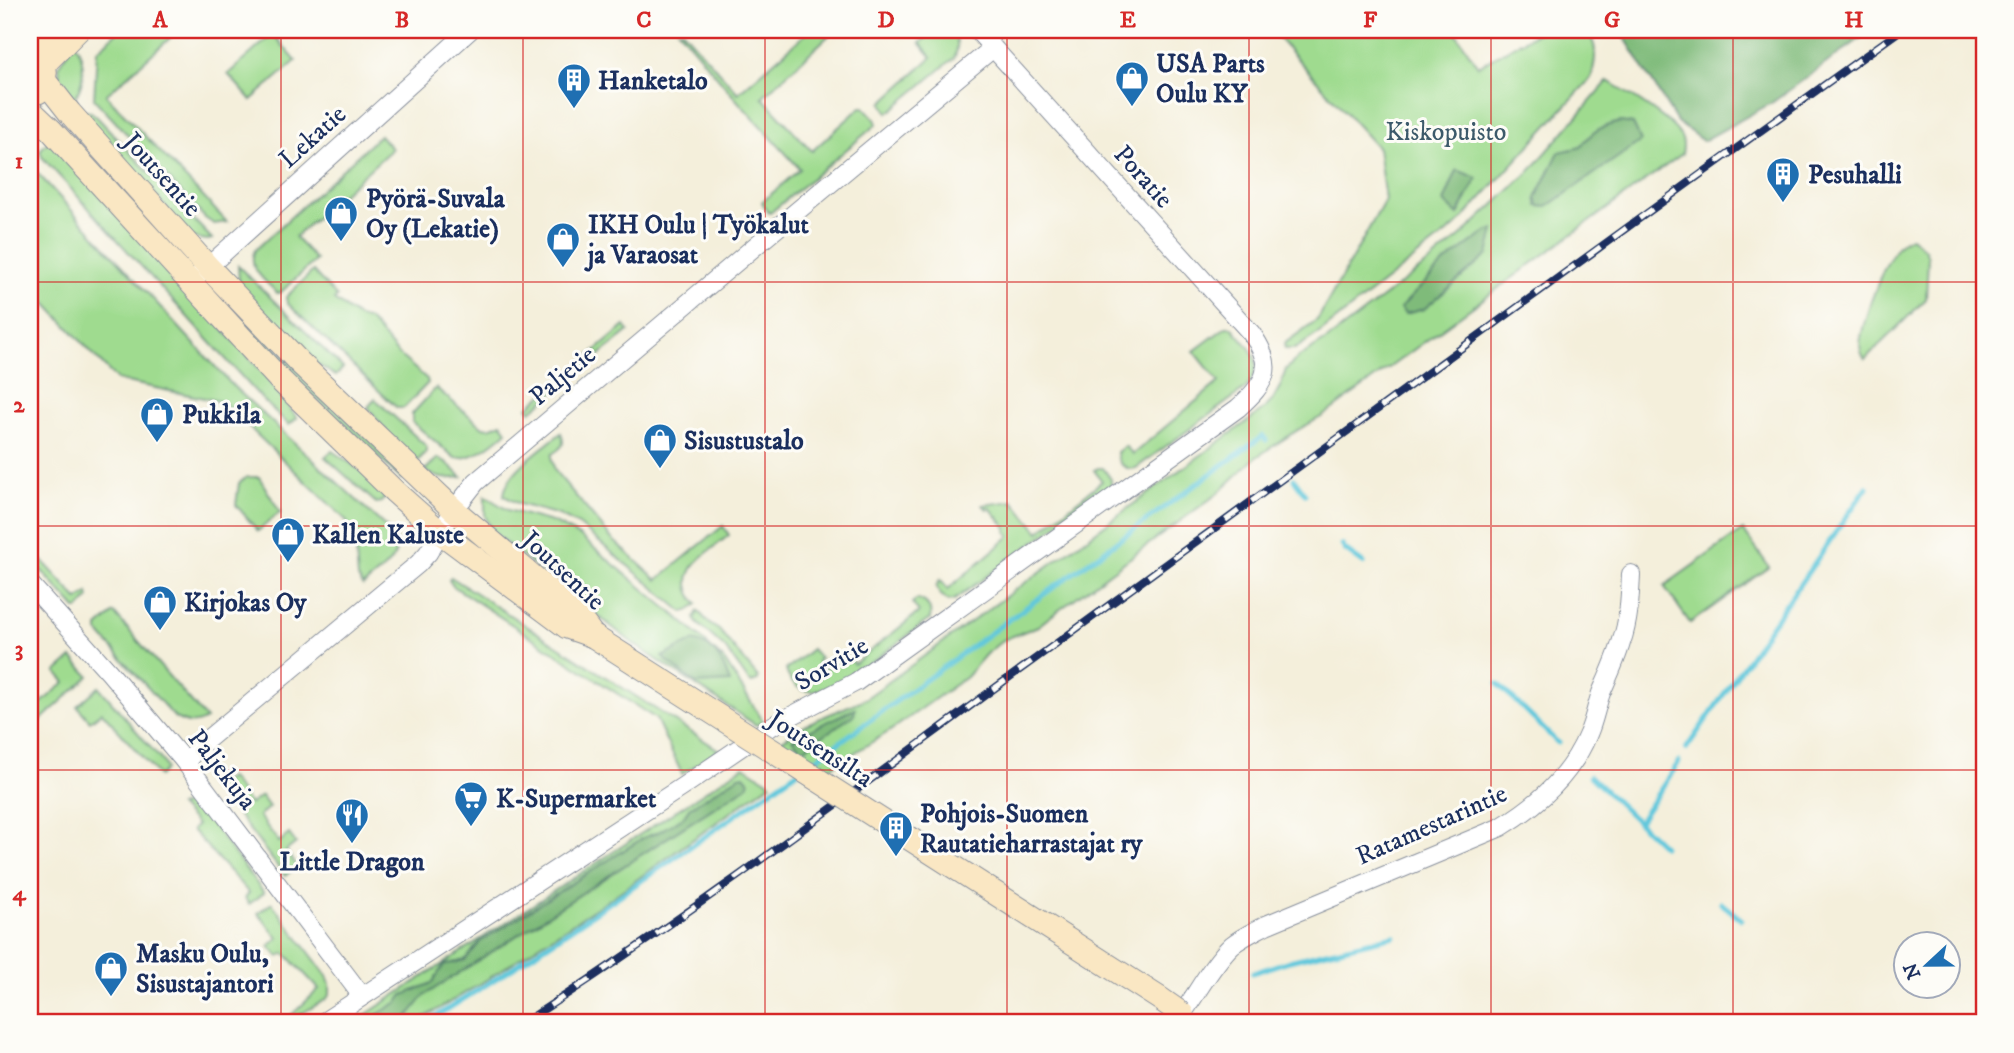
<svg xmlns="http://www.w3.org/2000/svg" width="2014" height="1053" font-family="'IM FELL DW Pica',serif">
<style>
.green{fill:#9fdb8f;stroke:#5d8576;stroke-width:2}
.forest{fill:#7fbb7a;stroke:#4d756c;stroke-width:2}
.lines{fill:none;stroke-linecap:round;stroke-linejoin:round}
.stream{stroke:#60c8dc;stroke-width:5}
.street-casing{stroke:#888f9c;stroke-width:20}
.secondary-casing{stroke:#888f9c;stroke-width:25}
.street{stroke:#fff;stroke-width:18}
.secondary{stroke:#fae7c3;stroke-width:23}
.rail-casing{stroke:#1b2f5e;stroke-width:8}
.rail{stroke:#fdfcf7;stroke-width:5;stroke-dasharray:16;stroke-linecap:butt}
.secondary-bridge-casing{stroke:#888f9c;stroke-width:25;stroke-linecap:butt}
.secondary-bridge{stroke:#fae7c3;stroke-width:23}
.grid{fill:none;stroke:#d62828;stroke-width:2;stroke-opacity:0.55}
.labels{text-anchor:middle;stroke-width:6;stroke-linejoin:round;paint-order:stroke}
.poi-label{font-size:26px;font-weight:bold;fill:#1b2f5e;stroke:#fdfcf7;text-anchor:start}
.park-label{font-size:26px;fill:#3c5a6a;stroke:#fdfcf7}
.street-label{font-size:26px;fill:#1b2f5e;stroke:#fdfcf7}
.neatline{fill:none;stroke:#d62828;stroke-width:2.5}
.grid-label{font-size:23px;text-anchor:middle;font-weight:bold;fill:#d62828}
</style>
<rect width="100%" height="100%" fill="#fdfcf7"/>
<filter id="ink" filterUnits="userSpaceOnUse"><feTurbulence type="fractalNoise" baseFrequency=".0143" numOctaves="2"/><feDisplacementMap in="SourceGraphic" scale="14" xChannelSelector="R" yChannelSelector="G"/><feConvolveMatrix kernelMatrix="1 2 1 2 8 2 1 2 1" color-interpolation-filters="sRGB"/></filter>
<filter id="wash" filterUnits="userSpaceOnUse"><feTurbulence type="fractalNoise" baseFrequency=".00686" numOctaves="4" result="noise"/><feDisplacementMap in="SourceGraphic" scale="28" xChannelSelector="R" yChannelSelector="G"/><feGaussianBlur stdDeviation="1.57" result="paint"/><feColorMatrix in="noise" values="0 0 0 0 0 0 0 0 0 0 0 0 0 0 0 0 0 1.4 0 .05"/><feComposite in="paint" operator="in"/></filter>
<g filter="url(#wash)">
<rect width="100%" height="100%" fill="#f4efdb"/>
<g class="green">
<polygon points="119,30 179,30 106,95 227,222 214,224 205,218 94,99 97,51"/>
<polygon points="678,30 682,30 738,93 810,30 835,30 762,97 812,151 861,107 864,107 875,119 877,124 770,213 768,212 762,202 800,169 734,97"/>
<path d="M927,30H952C958,40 959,47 954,58L888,113L882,103L932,57L920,43L930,34Z"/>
<path d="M1271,30H1454L1478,66L1542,30H1585C1599,43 1596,61 1591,78L1457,225L1322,331L1295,349H1285L1284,344L1318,319L1385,200L1378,148Z"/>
<polygon points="273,34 296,61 251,100 228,74"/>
<path d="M74,42C87,59 86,89 69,103L60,85L59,65Z"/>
<path d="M1608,81C1626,93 1672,119 1681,137C1684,143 1683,148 1682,154L1323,416L1298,430L1255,458L1217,494L1047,619L1038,626L1003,640L986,654L966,677L890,731L828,769L781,741L807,724L865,699L1263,410L1272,401L1281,385L1286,369L1299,357L1328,339L1431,261L1462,235L1531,170Z"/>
<polygon points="81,111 91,112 97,117 212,239 208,240 193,238"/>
<path d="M380,135L392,149L295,237L316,260L280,293H277C266,281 246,268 255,250Z"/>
<polygon points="50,140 264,374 297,418 289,425 263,400 42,157 40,150"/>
<path d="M30,165L233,386L391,532C409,555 379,572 363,586L358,578L355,540L346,520L223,402L117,380L30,286Z"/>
<path d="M1911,237L1925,249L1928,258L1926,299L1865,359C1862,355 1860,350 1860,344C1862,322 1888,241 1911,237Z"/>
<polygon points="238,266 343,368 336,376 303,355 242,287 239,282"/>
<polygon points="313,271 337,297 334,300 358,317 369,320 398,354 427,379 428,383 404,408 397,408 287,303 286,297"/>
<polygon points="625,326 629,331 531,411 528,407"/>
<path d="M1226,327H1232C1251,350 1268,362 1245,389L1136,468C1125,471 1117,463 1117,452L1125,446L1133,454L1219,382L1194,351Z"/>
<path d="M436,388L483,427L489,428L501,423L507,431C494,443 473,460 455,458L412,422V414Z"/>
<polygon points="375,399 426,446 426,452 416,463 391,438 368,407"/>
<path d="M561,433C566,445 562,447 552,454V460L555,471L611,538L657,580L723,526L729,535C706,555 671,572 697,604L688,611L683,612L579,525L559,515L519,504L504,496C505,472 543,448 561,433Z"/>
<polygon points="332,451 365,473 388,494 381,502 376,503 325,457"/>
<path d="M438,458L446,462L462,477C447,479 437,480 425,470Z"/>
<polygon points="1098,468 1103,468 1111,479 1111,485 1109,488 954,600 948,601 940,594 936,586 940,580 948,589 1010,536 1006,531 1007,528 990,508 987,509 983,505 1013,501 1039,532 1102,481 1094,470"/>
<polygon points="247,477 259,477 280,512 258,531 236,505 239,483"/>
<polygon points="485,496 508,510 555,523 581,537 689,627 724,660 763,721 756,725 635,645 493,533 485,516"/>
<polygon points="1743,530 1769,567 1690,623 1664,586"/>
<polygon points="30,547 78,600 88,593 89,598 79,609 76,609 30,558"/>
<polygon points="451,577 454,579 719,750 682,774 656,719 453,586 449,580"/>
<path d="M916,600C927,599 932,609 930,619C903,638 845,687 814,691C800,693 789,682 786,670L812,649L820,658L817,661L825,670L846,655L854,664L919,612L912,603Z"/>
<polygon points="698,611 711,625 719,630 758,677 758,680 752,683 748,680 725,648 696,622 695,617"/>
<path d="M114,613L206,719C194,726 188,724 175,718L98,632V627Z"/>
<polygon points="72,658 89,676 30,730 30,713 65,682 56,672"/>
<polygon points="99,687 163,762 166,769 159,776 102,712 90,721 77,706"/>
<polygon points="744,766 771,783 610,899 480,984 415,1023 353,1023"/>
<polygon points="230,778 250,804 261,796 269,807 259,816 279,842 289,834 296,843 286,851 297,866 285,876 215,785"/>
<polygon points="195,802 264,893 249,904 245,898 249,893 192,830 197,825 179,806"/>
<polygon points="272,903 327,976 330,984 330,995 325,1000 285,1023 283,1023 319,989 285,953 279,957 269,946 278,938 258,913"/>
</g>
<g class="forest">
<polygon points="1620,30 1872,30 1773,102 1703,141 1677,122"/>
<path d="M1621,122L1633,124L1641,141L1547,207L1538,206L1536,198L1559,152L1581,147C1592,130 1602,126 1621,122Z"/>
<polygon points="1457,170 1477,178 1458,215 1444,202"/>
<polygon points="1494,230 1488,255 1424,309 1405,314 1400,308 1444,263 1488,231"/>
<polygon points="232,305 407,474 401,479 303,387 279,369 230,310"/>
<path d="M693,641C717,646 722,661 730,682L696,684L662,657Z"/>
<polygon points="855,709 854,715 802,750 792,739 849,711"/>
<polygon points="744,775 749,781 747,786 425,995 403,1023 363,1023 398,1002 403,995 432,983 444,965 465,960 480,942 643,838 658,832 683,817 689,808 739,776"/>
</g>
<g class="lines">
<g class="stream">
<polyline points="1294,479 1305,494"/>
<polyline points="1342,545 1345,550 1363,563"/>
<polyline points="1498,684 1558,743"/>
<polyline points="1686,749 1867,487"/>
<polyline points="808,765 1263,436 1266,440"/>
<polyline points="1590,776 1663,846"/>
<polyline points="1638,823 1679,762"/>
<polyline points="1721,903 1741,919"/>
<polyline points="1253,973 1289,961 1394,936"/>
<path d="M425,1023C553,945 674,858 797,772"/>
<polyline points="1835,1023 1836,1023"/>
</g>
</g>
</g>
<g filter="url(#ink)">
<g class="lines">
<g class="street-casing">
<g id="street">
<polyline points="200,274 470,30"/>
<polyline points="30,584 109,672 185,762 362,996"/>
<polyline points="185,762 202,744 418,564 428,553 454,510 476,482 772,232 993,48"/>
<path d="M1182,1014C1197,993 1213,963 1232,945C1242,937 1255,931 1266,925L1501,827C1538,805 1571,775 1588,734C1594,721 1596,707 1601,693C1608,677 1616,660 1621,643C1629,621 1630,597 1631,574"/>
<path d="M322,1023L685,785L772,726L856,682L1238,408C1267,382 1276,367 1251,333L977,30"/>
</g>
</g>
<g class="secondary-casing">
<g id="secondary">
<polyline points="30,42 44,36 51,30"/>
<path d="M30,43C47,56 50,75 38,92"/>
<polyline points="45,63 78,30"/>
<polyline points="44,80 70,113 208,267 299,362 454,510 575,612 593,636"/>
<polyline points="30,110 51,130 279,379 395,492 441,533 567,627 593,636"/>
</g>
</g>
<use href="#street" class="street"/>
<use href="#secondary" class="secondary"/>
<g class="rail-casing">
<path id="rail" d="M523,1023C688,917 845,798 1003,682C1303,465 1600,245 1901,30"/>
</g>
<use href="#rail" class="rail"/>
<g class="secondary-bridge-casing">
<polyline id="secondary-bridge" points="593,636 1159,998 1182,1014"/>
</g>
<use href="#secondary-bridge" class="secondary-bridge"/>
</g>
</g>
<path class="grid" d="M281,30V1023M523,30V1023M765,30V1023M1007,30V1023M1249,30V1023M1491,30V1023M1733,30V1023M30,282H1984M30,526H1984M30,770H1984"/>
<defs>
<g id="shop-pin" transform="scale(1.75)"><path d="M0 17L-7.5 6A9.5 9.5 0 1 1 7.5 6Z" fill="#1f6fb2" stroke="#fdfcf7"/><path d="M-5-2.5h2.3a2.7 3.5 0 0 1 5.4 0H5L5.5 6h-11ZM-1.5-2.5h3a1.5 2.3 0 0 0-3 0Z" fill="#fff"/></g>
<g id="building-pin" transform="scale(1.75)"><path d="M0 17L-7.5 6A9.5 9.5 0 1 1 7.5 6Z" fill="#1f6fb2" stroke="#fdfcf7"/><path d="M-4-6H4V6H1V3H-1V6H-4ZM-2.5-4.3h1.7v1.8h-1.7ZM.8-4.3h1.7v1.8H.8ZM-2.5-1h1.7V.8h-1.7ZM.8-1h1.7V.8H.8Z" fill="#fff"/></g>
<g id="supermarket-pin" transform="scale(1.75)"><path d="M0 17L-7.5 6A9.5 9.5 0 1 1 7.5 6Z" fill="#1f6fb2" stroke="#fdfcf7"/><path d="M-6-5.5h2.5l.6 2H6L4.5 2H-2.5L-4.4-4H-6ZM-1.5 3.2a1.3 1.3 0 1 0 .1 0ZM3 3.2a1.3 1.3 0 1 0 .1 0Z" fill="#fff"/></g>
<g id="restaurant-pin" transform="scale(1.75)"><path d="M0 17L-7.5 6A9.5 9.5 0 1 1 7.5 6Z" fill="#1f6fb2" stroke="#fdfcf7"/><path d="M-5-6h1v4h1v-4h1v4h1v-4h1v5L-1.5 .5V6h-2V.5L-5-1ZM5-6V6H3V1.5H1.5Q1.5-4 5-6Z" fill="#fff"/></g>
</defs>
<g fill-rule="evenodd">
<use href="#shop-pin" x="1132" y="78"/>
<use href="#building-pin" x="574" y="80"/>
<use href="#building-pin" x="1783" y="174"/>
<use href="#shop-pin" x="341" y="213"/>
<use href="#shop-pin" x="563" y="239"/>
<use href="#shop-pin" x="157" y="414"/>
<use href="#shop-pin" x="660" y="440"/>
<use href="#shop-pin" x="288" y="534"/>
<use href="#shop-pin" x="160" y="602"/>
<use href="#supermarket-pin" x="471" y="798"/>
<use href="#restaurant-pin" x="352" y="815"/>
<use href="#building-pin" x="896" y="828"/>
<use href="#shop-pin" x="111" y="968"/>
</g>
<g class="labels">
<g class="poi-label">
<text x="1156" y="72">USA Parts<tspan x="1156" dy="30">Oulu KY</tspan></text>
<text x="598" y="89">Hanketalo</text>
<text x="1808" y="183">Pesuhalli</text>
<text x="366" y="207">Pyörä-Suvala<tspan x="366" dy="30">Oy (Lekatie)</tspan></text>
<text x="588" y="233">IKH Oulu | Työkalut<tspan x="588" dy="30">ja Varaosat</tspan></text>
<text x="182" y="423">Pukkila</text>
<text x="684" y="449">Sisustustalo</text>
<text x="312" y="543">Kallen Kaluste</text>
<text x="184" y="611">Kirjokas Oy</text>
<text x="496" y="807">K-Supermarket</text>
<text x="920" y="822">Pohjois-Suomen<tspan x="920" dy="30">Rautatieharrastajat ry</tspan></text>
<text x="352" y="870" text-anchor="middle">Little Dragon</text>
<text x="136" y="962">Masku Oulu,<tspan x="136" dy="30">Sisustajantori</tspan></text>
</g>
<g class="park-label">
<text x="1446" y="140">Kiskopuisto</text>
</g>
<g class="street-label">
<text transform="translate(312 136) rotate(-42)" y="9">Lekatie</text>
<text transform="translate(163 174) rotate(48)" y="9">Joutsentie</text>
<text transform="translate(1144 176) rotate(48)" y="9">Poratie</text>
<text transform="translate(562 375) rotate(-40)" y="9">Paljetie</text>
<text transform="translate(564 570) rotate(43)" y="9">Joutsentie</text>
<text transform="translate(831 663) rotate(-31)" y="9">Sorvitie</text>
<text transform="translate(821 748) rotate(33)" y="9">Joutsensilta</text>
<text transform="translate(223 769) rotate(52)" y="9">Paljekuja</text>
<text transform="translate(1431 824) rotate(-24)" y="9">Ratamestarintie</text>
</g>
</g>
<rect width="2014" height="1053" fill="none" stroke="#fdfcf7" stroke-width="77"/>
<g transform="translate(1927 965) rotate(248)"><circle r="33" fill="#fdfcf7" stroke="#a3aaba" stroke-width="2"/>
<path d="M0-5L12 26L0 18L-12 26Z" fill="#1f6fb2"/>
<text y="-10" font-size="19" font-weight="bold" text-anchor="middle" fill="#1b2f5e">N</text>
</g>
<rect x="38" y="38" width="1938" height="976" class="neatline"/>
<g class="grid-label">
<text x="160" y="27">A</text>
<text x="402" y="27">B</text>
<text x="644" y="27">C</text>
<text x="886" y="27">D</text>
<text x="1128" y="27">E</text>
<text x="1370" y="27">F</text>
<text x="1612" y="27">G</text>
<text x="1854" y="27">H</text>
<text x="19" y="168">1</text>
<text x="19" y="412">2</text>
<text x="19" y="656">3</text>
<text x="19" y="900">4</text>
</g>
</svg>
